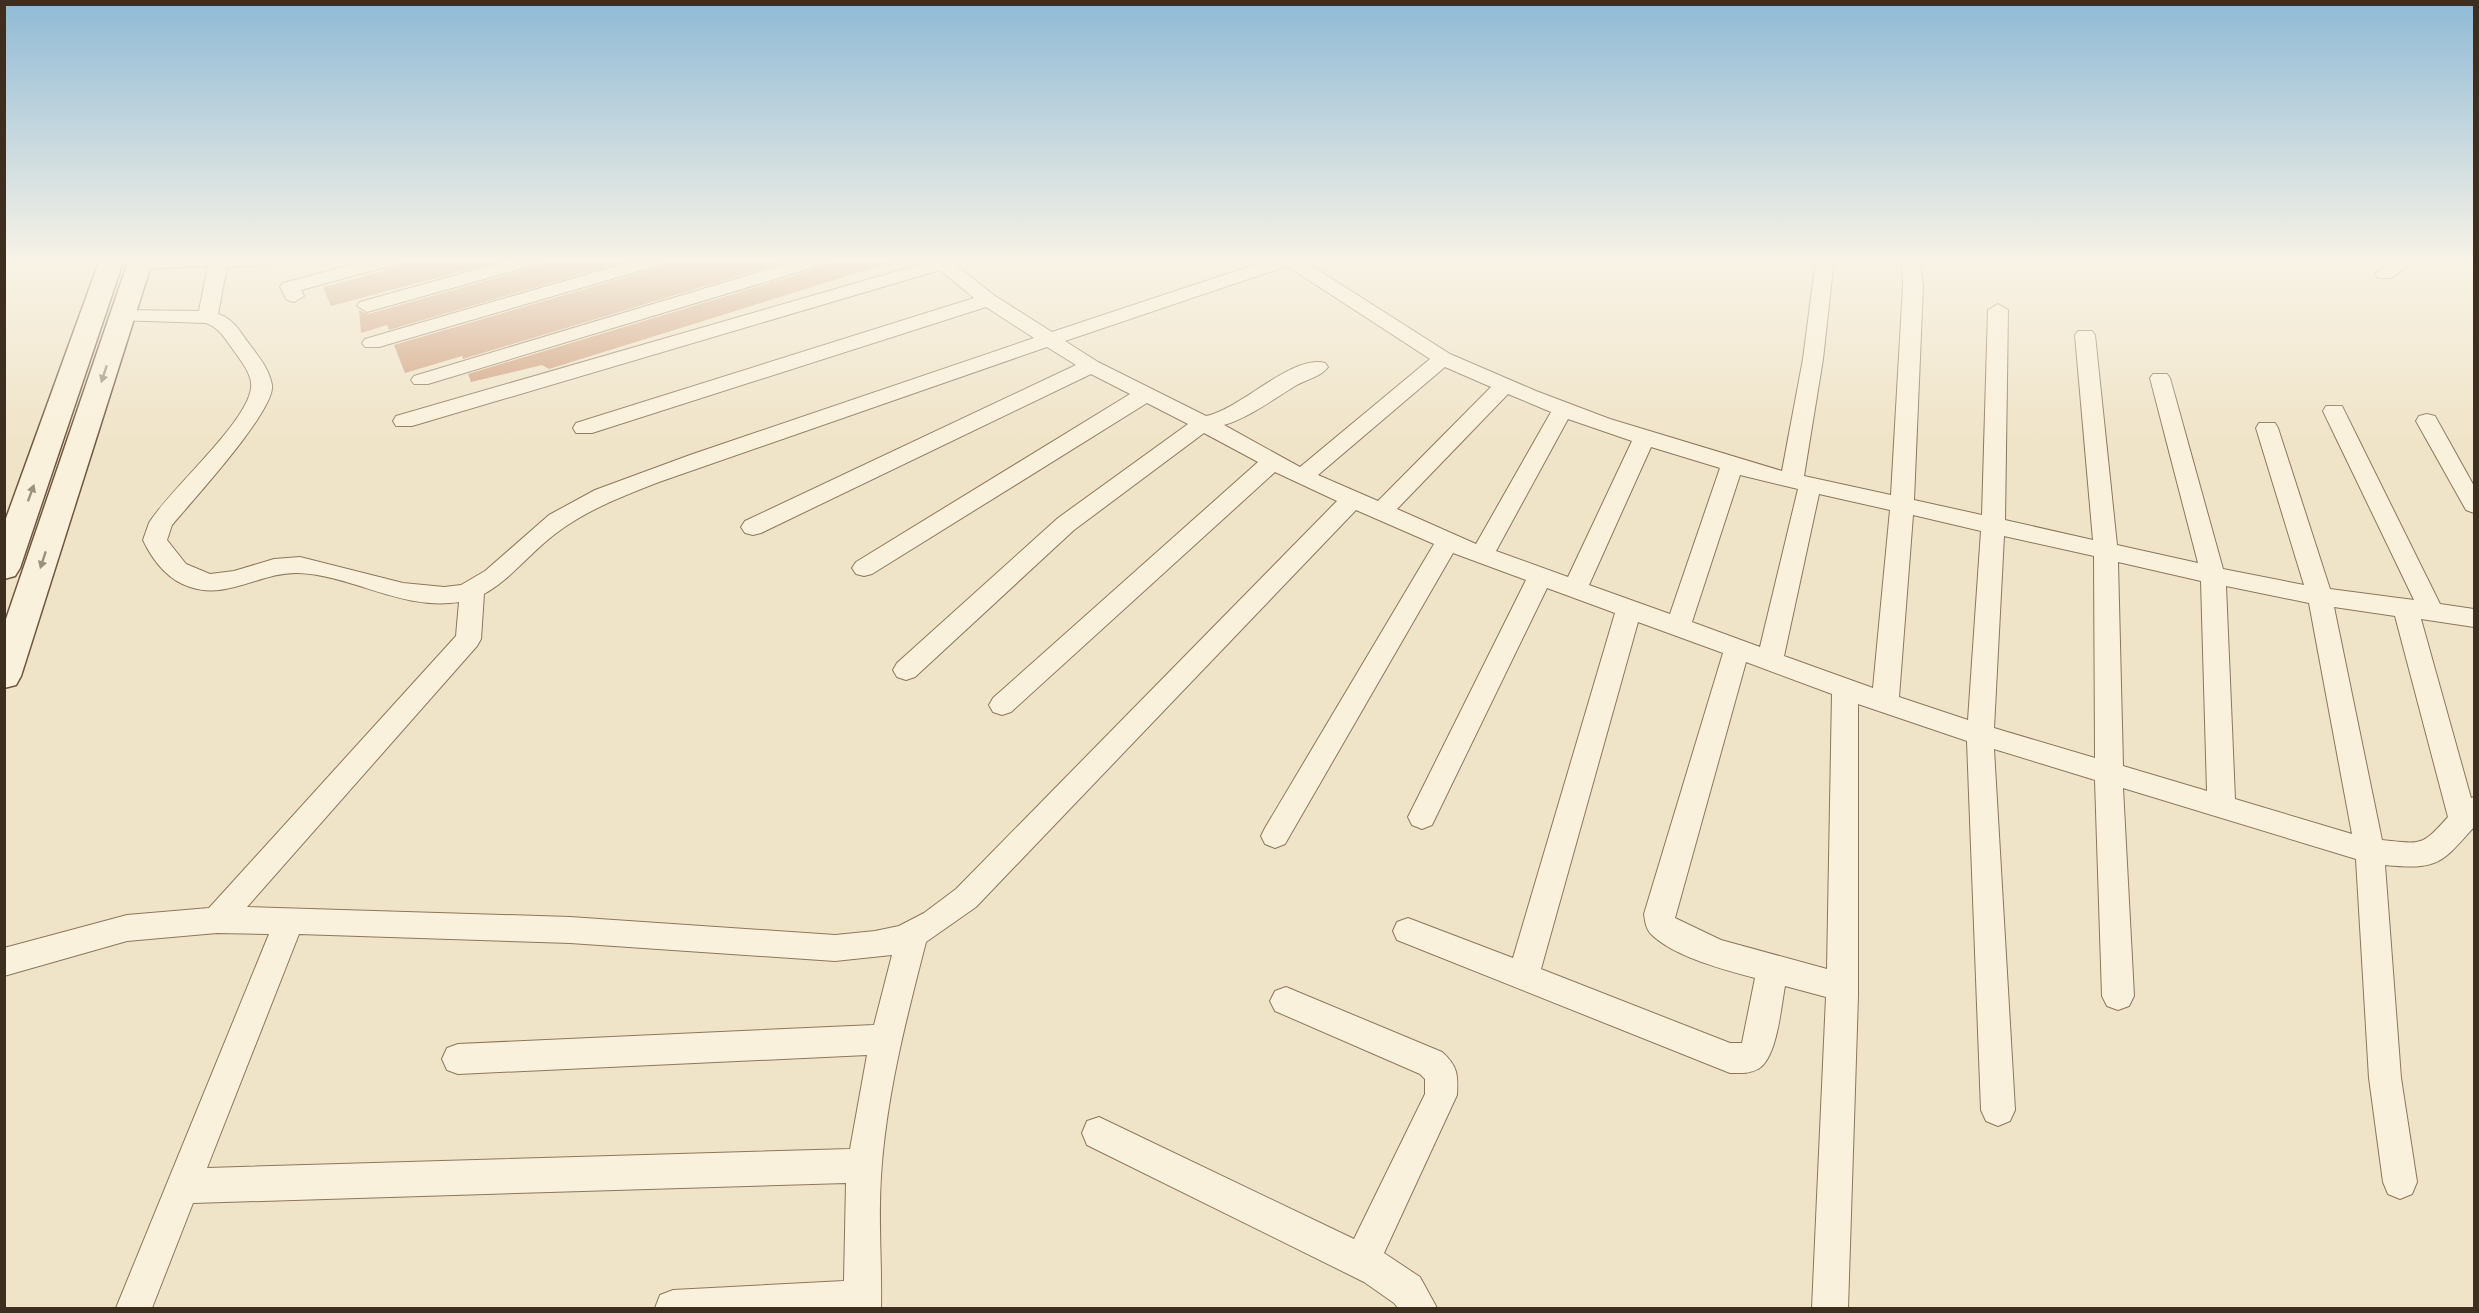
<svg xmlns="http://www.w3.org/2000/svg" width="2479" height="1313" font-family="Bitter,serif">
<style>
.building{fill:#cf9f7d}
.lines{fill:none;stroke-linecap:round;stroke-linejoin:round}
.minor-casing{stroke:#8d765c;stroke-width:2}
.secondary-casing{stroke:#6f573f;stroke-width:3}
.minor{fill:#faf1dc;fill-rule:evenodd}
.secondary{fill:#faf1dc;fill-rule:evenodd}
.oneway{fill:#9c907e}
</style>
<rect width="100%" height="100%" fill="#f0e4c8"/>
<g class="building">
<polygon points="404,259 507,259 331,306 323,287 385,271 383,270 401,265"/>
<polygon points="545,259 633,259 389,330 387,325 361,333 359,310 368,314 542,265"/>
<polygon points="670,259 795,259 463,359 462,356 405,373 394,345 667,265"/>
<polygon points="832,259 888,259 889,263 549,369 542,365 471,382 468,374 829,265"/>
</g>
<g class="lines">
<g class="minor-casing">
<g id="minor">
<path d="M133,259H275L266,265L227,267L218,314C234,319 240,332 250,345C259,357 269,369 272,385C276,410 191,502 172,525L167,540L186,564L210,574L234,571L274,559L300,557L403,583L444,587L461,585L485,571L549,515L595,490L690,455L1034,338L986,307L592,433H576L573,428L576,423L974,298L940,270L412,426H396L393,421L396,416L929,262L928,259H966L964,263L956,265L995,296L1052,332L1272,259H1301L1450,354L1536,391L1610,419L1782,471L1803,359L1816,259H1834L1823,359L1804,476L1891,495L1903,286L1902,259H1920L1923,286L1914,500L1982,515L1988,310L1998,304L2008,310L2005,520L2093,540L2075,335L2078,331H2092L2095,335L2117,545L2198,563L2150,378L2153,374H2167L2170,378L2223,569L2304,585L2256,428L2259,423H2275L2278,428L2330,589L2414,600L2323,411L2326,406H2342L2440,604L2474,609V627L2421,619L2471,798L2474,797V827C2441,864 2438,870 2385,865L2401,1078L2417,1182L2412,1194L2400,1199L2388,1194L2383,1182L2369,1078L2356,859L2123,788L2134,996L2129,1006L2118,1010L2107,1006L2102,996L2095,780L1994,749L2015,1110L2010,1121L1998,1126L1986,1121L1981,1110L1967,741L1858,704V996L1848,1308H1812L1826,997L1785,986C1781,1007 1777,1059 1758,1069C1749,1074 1740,1073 1730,1073L1397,940L1393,931L1397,922L1408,918L1513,958L1615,613L1547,588L1432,825L1422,829L1412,825L1408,817L1526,580L1453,553L1285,844L1275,848L1265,844L1261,836L1265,828L1434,544L1356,510L976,907L926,942C906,1019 886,1097 881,1176C878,1220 882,1264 881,1308H655L660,1295L673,1290L844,1281L846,1183L193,1203L152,1308H116L269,934L217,933L127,941L4,976V948L127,915L209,908L456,636L459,602C401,611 353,575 298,573C260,572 228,600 190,587C168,580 153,561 143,540L149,523C170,489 247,423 251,388C253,375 241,361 234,351C226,340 220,328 206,323L116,320L113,316L116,312L123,310L199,311L208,266L140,269L133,267L131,263ZM1287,266L1430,359L1300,467L1224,425C1250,417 1272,400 1295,386C1305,380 1322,376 1328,367L1325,363C1292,354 1241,409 1206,416L1098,362L1065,341ZM1047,347L1076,365L745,521L741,527L745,533L753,535L761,533L1091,374L1130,394L856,562L852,568L856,574L864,576L872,574L1147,403L1188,424L1058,518L897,663L893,670L897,677L906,680L915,677L1074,530L1204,433L1258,462L993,698L989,705L993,712L1002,715L1011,712L1275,472L1337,501L956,889L924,913L899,926L875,931L835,935L570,917L247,907L477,646L481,639L484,594C511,579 530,553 555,534C586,510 623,496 659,482ZM1445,367L1491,387L1378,501L1318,475ZM1508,394L1551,412L1476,544L1397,509ZM1568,419L1632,441L1568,577L1496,551ZM1651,447L1720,468L1670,614L1589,585ZM1740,475L1798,489L1760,647L1692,622ZM1819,494L1890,510L1873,688L1784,656ZM1913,515L1981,531L1968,720L1899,697ZM2004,536L2094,556L2095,758L1994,728ZM2118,562L2201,581L2207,791L2123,766ZM2226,586L2309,603L2352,834L2235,799ZM2334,607L2395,616L2448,817C2421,847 2422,844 2382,840ZM1638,622L1723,653L1644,914C1645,921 1646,930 1652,935C1675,957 1725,970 1755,978L1742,1043H1730L1541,969ZM1746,662L1832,694L1827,969L1721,940L1675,918ZM299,934L570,943L835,961L892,955L874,1025L458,1044L447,1048L442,1059L447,1070L458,1074L867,1055L850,1149L207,1168Z"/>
<polygon points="373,259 402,259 400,263 301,290 304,296 294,302 287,300 280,287 283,283"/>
<polygon points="514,259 543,259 541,263 374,310 367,312 357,306 360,302"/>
<polygon points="640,259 668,259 666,263 379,347 365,347 362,343 365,339"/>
<polygon points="802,259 830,259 828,263 428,384 414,384 411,380 414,376"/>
<polygon points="2395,259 2416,259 2392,278 2378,278 2375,274"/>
<polygon points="2427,414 2435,416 2474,486 2474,513 2466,510 2416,421 2419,416"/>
<path d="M1286,987L1442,1052C1458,1066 1458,1075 1457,1095L1384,1253L1420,1277L1437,1308H1398L1394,1303L1364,1282L1087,1145L1082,1133L1087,1121L1099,1117L1354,1239L1425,1094V1079L1420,1074L1275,1011L1270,1001L1275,991Z"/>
</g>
</g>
<g class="secondary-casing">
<g id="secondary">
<polygon points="100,259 124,259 20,568 15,576 4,579 4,524"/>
<polygon points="129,259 153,259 21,676 16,685 4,688 4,625"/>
</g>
</g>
<use href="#minor" class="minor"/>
<use href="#secondary" class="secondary"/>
</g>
<defs><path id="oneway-solid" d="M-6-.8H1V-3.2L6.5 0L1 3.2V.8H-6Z" transform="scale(1.5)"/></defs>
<g class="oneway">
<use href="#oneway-solid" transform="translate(104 374) rotate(108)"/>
<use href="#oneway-solid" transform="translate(31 493) rotate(-70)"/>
<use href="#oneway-solid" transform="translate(43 560) rotate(108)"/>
</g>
<linearGradient id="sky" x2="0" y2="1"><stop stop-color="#8fbad6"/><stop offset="0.59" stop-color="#f8f3e6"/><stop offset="1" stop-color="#f8f3e6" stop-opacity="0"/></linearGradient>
<rect width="2479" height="442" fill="url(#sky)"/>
<rect width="2479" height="1313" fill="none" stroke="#3d2e20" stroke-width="12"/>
</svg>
